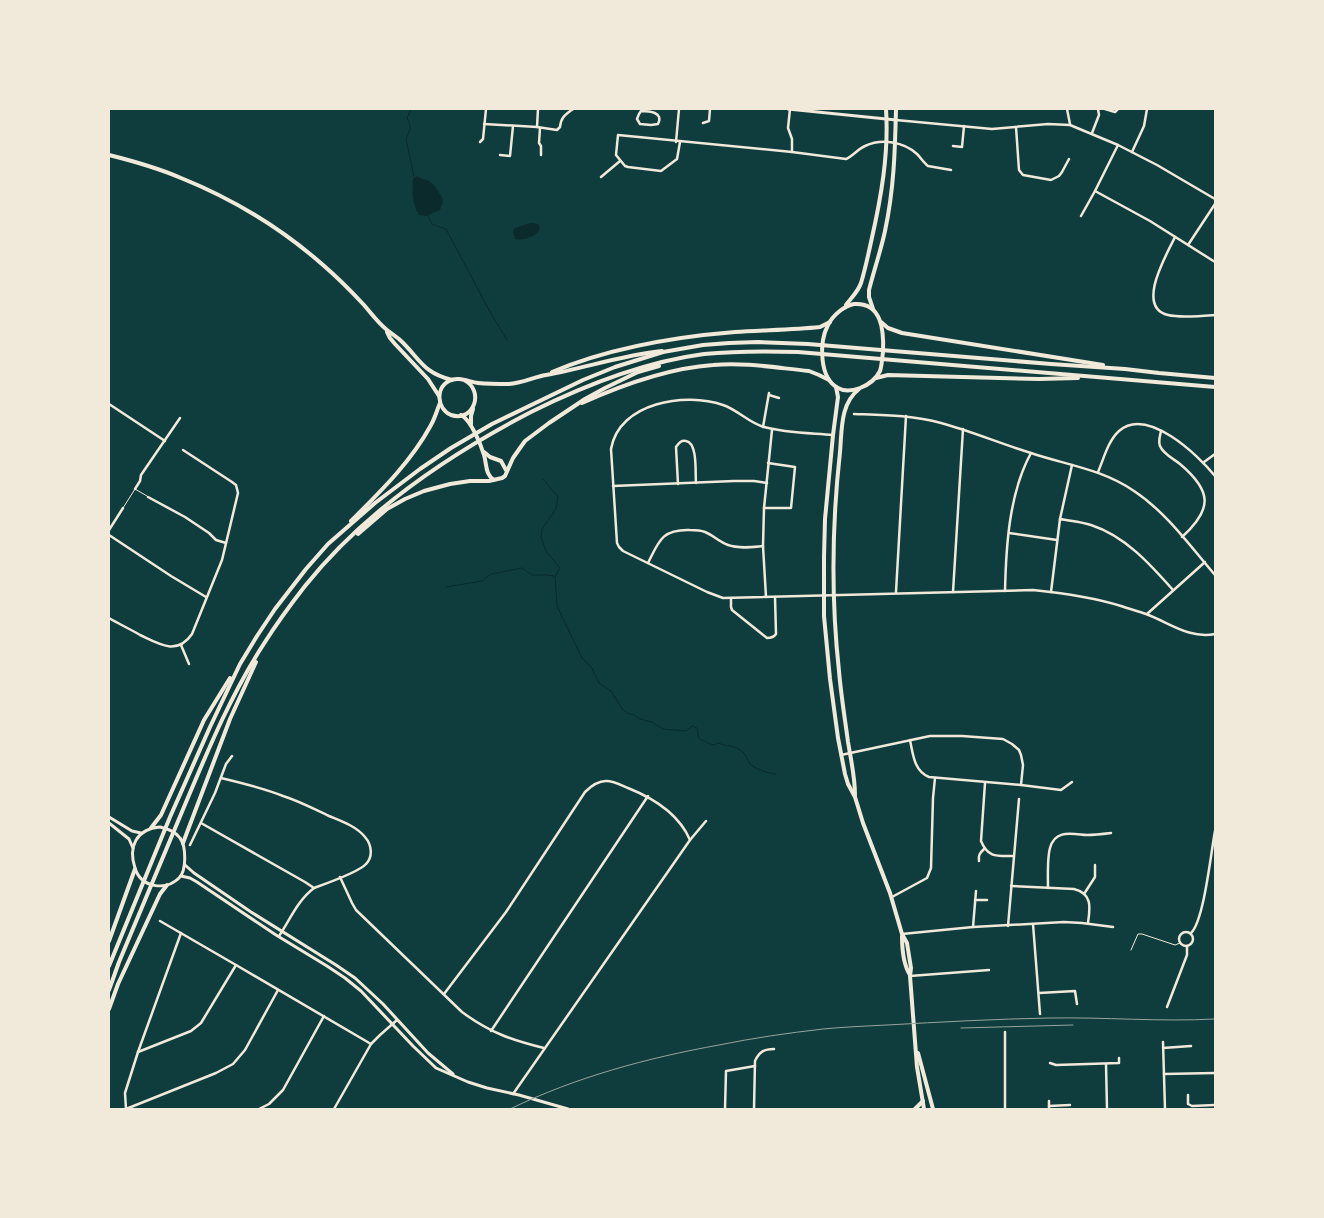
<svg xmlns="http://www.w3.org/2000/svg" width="1324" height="1218" font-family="Rubik,sans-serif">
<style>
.water{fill:#0a2a2b}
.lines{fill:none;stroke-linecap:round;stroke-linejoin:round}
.stream{stroke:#0a2a2b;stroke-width:1}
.service{stroke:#f1e9da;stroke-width:1}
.minor{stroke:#f1e9da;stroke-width:2.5}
.tertiary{stroke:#f1e9da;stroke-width:3}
.secondary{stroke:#f1e9da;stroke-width:3}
.trunk{stroke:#f1e9da;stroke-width:4}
.rail{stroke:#97a49c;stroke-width:1}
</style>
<rect width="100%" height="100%" fill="#0f3d3e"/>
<g class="water">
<path d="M417,176C421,179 424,179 429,181C432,182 441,194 442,198C444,202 441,207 440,210L426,216L419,215C412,203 412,192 413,179Z"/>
<path d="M530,223C535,223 538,223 540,228C536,237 524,241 515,239L513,231L515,228Z"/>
</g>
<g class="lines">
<g class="stream">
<path d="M411,109L407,118C412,128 410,130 406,139L414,177"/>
<polyline points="427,214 432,224 446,229 489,310 507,340"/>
<path d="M543,479L558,497L556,509L542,529L541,537L546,551L560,568L555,576L557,606L582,658L592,668L599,683L611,691L623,710L627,713L634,715L640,719L652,722L663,729L686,731L692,726L697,728L698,733V737L701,740L705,741L708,743L714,745L718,743C727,747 736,745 744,753C747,756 747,761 750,764C757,770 768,773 776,774"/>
<polyline points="446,587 482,581 491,574 522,568 532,575 547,575 554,576"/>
</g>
<g class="service">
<polyline points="123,508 135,489 147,496"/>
<polyline points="1131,950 1138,934 1142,934 1175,945 1180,943"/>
</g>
<g class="minor">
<path d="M790,109L788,128L792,139V152L846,159C853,156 858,149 865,146C882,138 904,142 917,154C921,158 924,163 928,166L951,170"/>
<polyline points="1067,109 1070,124"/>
<polyline points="1105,109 1115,112 1118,109"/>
<path d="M641,111C649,111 664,112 658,124L651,125L640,124L637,119L639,114Z"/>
<polyline points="896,120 992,129 1048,124 1070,125 1118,145 1157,165 1215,199"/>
<polyline points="703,123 709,121 710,109"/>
<path d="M484,124L537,127L557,130L560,127C561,117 565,115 573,109"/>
<polyline points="537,127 538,109"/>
<polyline points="1016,127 1019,170 1023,175 1051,180 1059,176 1062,172 1069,159"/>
<polyline points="540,128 539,143 541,146 541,155"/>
<polyline points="1092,133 1099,115 1098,109"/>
<polyline points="480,142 483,139 486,109"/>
<polyline points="676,142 679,109"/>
<polyline points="680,142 677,159 661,171 628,167 625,166 616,155 618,135 792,152"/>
<polyline points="953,146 962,147 964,126"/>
<polyline points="1132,152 1144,126 1147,109"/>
<polyline points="500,155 510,156 513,126"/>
<polyline points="601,177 620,161"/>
<polyline points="1095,191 1150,221 1215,262"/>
<polyline points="1081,216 1095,191 1118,145"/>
<path d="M1175,237C1167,254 1135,307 1168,315C1180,318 1202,316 1215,315"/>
<polyline points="1188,245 1215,204"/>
<polyline points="769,395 779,398"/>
<polyline points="109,404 165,441"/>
<path d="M854,414C883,415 912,415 941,423C971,431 1001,444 1031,453C1066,465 1102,469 1134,491C1166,512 1190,546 1215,575"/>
<polyline points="763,427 769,393"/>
<path d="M1161,431C1160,436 1158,441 1160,446C1163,454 1174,459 1180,464C1212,491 1213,509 1182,537"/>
<path d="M833,435C810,433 786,433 764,427C749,423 738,410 723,405C686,392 619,402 611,449L617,543L619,547L623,551L707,592L723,598L1033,590C1063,593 1092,597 1121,606C1129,609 1138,611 1146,614C1170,623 1189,639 1215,634"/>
<polyline points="1204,462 1215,454"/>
<path d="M1098,472C1104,458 1108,441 1119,431C1147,406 1198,455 1215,476"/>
<path d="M678,484L676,447C679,443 681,440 686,441C698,443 695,473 696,483"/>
<polyline points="613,486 734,481 754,481 767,483"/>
<polyline points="135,489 140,481 141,475 180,418"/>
<polyline points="148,497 185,517 209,533 216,540 226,543"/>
<polyline points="764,508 791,508 795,467 768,463"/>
<path d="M1060,519C1070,521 1081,522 1091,525C1125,536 1150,564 1173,590"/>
<polyline points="109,530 123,508"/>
<polyline points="1009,533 1057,540"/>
<polyline points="109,535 171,576 206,597"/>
<path d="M648,563C659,541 662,529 690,530C695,530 700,530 705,532C713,535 719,542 728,545C739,549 752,547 763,546"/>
<path d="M1005,591C1006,547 1009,493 1031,453"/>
<polyline points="896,592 906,416"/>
<polyline points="953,592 963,429"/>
<polyline points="1051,592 1060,519 1072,465"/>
<polyline points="766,597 763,546 764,508 772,430"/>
<path d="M731,598V607L732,610L767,638C771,638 774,637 776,634L775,597"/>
<polyline points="1147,614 1205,562"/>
<path d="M109,618C119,624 130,629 140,635C159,644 177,656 192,634L222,560L238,493L236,485L232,482L183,450"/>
<polyline points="181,645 189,664"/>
<path d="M910,740C913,754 914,771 929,777L1021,785L1061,790L1072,782"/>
<polyline points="841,755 930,736 962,736 1003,739 1012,744 1019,750 1021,755 1023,765 1021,785"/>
<path d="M221,778C242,783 263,788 283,796C299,801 314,809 329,816C341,821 356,826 365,837C372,845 373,857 366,864C359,872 325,884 314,888C297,901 290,920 279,936"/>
<path d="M985,783L981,841C988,858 997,856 1013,856"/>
<polyline points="201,823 305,882 314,888"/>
<polyline points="190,845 215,793 226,764 232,756"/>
<path d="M979,861C978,855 980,853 984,849"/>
<path d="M340,877L352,903L356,910L462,1012C489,1032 511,1040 544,1048"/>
<path d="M1011,886L1074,889C1093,894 1090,908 1088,923"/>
<path d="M1048,888C1048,876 1047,859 1050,848C1055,829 1072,834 1087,835C1095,835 1103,834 1111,833"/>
<polyline points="1084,894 1095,877 1095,865"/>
<polyline points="892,897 927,878 931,868 933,798 935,778"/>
<polyline points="975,900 987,900"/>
<polyline points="160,921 236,965 371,1044"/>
<polyline points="1033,924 1040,1014"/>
<polyline points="1008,926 1019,799"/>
<polyline points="973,927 976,891"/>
<circle cx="1186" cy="939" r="7"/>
<path d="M1191,933C1204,921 1211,852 1215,831"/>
<polyline points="902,934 973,927 1064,922 1082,923 1113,927"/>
<polyline points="910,976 989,970"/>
<polyline points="1039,993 1075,991 1077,1004"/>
<path d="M444,994L506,912L585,792C591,786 598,781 606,781C614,781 621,785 628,788C653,798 679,814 690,840"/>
<polyline points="1167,1007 1187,955 1187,946"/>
<polyline points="491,1031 648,796"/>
<polyline points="1163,1042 1165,1109"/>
<polyline points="1163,1048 1191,1046"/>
<polyline points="138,1052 191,1031 201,1023 236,965"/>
<polyline points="1050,1063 1056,1065 1119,1063 1119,1058"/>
<polyline points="1106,1064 1107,1109"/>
<polyline points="1164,1074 1215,1073"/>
<polyline points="513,1094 690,840 706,821"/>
<polyline points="1188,1095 1188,1104 1192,1106 1215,1105"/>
<polyline points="1049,1101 1049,1109"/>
<polyline points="1049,1106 1070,1105"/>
<polyline points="126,1109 216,1073 233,1064 245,1050 278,990"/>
<polyline points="126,1109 125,1093 138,1052 181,933"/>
<polyline points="259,1109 269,1104 283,1090 324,1016"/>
<polyline points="334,1109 371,1044 380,1035 397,1020"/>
<polyline points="725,1109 726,1071 755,1066"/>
<path d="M754,1109L755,1061C759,1052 764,1049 774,1049"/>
<polyline points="1005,1109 1005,1032"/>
</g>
<polyline class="tertiary" points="788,109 896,120"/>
<g class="secondary">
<polyline points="109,817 132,831 141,833"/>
<polyline points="109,823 129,839 133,848"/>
<path d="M160,827C167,829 175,831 180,838C186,846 187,870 179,878C166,891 141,888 135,868C128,847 136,829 160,827Z"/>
<polyline points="185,865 194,873 251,912 336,965 355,978 383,1004 428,1053 453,1074"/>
<polyline points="181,876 190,878 197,882 276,935 327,966 345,978 361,991 413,1046 436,1068 468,1082 487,1088 519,1095 568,1109"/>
</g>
<g class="trunk">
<path d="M109,155C133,161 158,168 181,178C233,199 281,228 323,265C337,277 351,291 364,305C371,313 378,323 387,330C391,333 395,336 399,339C420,358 421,372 452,380"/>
<path d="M854,304C882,302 884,331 883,352C882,358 882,365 880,371C876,379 868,385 860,388C852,391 845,392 838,388C819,378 819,342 828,325C833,315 844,306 854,304Z"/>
<path d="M846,305C851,298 858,292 861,283C865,270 868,256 871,242C881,198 889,154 886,109"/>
<path d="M873,309L869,297V290C874,270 881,250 885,231C894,189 895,151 896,109"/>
<polyline points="881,322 888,328 902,333 1103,365"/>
<polyline points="387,332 390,338 395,344 428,379 439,396"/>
<path d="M552,372C609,348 673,337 735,332C763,330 792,330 820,327L830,322"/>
<polyline points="876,378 888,375 1039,379 1078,378"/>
<path d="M464,380C485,390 474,423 451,415C437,409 435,388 449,381C458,376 469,382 478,383C489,384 499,384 509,384C522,383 534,377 546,375C585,368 623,355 662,351"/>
<polyline points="836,387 838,397 833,435 825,519 824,557 824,616 830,679 838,738 845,774 848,784 855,797 863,823 890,893 902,934 907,943 911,968 910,976 917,1067 924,1109"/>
<path d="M582,403C622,385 669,368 713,365C745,362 777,368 809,371L819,375L829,380"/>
<path d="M461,415C471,420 481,445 484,455C487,465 485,474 494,480"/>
<polyline points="471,424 471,416 473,409"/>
<polyline points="484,452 490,457 501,461 506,470"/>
<path d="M351,521C380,492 411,462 431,425C435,418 437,410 440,403"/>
<polyline points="358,534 387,509 405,499 424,491 450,484 470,481 489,481 502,478 505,476 513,458 520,448 525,441 549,423 585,399 605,388 638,372 659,366"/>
<path d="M855,795C855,777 851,760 848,742C845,719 841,695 839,671C831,598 832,524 840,452C842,430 840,404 859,389"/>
<polyline points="151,828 161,815 204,720 230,678"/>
<polyline points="183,843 230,719 256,662"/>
<path d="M902,936C902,949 903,964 910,975"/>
<polyline points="109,941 135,869"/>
<polyline points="109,966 170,817 210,727 240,664 257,636 275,609 306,569 328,544 375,503 420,469 451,448 492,424 583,380 615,367 663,352 703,345 729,343 758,342 808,344 1051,364 1125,369 1159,373 1215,378"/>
<path d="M109,990L119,962C141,910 163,858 184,807C208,750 231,694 265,642C277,623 291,604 305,586C365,511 446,456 531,412C585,385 644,362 704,354C735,351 767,351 798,352L1215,387"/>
<polyline points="109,1009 118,984 160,894 167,885"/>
<polyline points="918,1053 933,1109"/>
<polyline points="915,1109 923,1101"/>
</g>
<g class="rail">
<polyline points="961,1028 1073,1025"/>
<path d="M510,1109C576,1077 647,1058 719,1045C753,1038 788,1033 823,1029C844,1027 866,1026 887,1025C941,1022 995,1019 1049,1018C1105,1017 1160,1022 1215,1019"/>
</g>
</g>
<rect width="1324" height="1218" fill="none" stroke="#f1e9da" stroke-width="220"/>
</svg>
